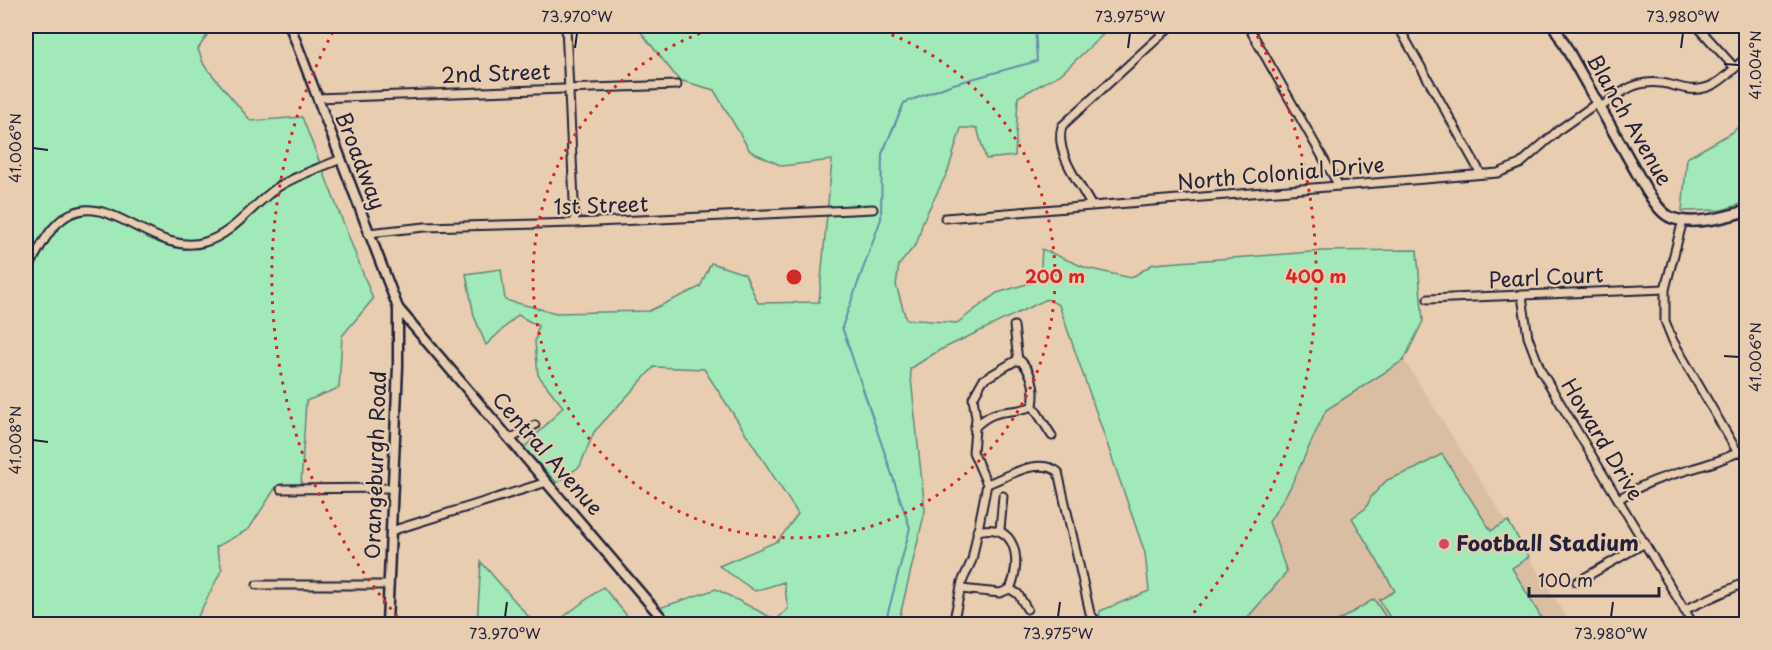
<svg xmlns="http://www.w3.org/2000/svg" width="1772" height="650" font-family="'Playpen Sans',sans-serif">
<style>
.built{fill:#dabea2}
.green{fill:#a1e9b8;stroke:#62867a;stroke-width:1.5}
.water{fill:#90d3f2;stroke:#648ca9;stroke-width:1.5}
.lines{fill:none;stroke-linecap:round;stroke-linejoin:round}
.stream{stroke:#648ca9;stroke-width:2}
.minor-casing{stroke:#22223b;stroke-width:11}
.tertiary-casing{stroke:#22223b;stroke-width:13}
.secondary-casing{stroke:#22223b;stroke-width:14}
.minor{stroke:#e8cdb0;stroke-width:7}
.tertiary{stroke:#e8cdb0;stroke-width:8}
.secondary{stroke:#e8cdb0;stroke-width:9}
.ticks{fill:none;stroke:#22223b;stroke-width:2}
.ring{fill:none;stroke:#d62828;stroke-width:3;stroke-dasharray:3 6}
.poi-dot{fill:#d1495b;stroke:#e8cdb0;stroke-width:2}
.labels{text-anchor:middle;stroke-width:4.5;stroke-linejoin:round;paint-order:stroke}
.street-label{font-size:21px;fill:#22223b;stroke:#e8cdb0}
.poi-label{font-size:21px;font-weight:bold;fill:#22223b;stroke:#e8cdb0;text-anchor:start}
.centre{fill:#d62828;stroke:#e8cdb0;stroke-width:3}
.ring-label{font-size:18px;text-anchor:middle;font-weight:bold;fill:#d62828;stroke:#e8cdb0;stroke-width:4.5;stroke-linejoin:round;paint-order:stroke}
.neatline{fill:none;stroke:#22223b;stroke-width:2}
.ticks-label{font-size:15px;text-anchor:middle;fill:#22223b}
</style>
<rect width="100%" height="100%" fill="#e8cdb0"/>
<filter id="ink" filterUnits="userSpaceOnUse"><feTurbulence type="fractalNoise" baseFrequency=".0167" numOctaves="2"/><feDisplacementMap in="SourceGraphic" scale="12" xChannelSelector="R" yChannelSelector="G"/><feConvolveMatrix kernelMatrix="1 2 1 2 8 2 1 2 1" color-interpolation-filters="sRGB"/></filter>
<g filter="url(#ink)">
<polygon class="built" points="1404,360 1571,624 1176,624 1269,522 1290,488 1326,410"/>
<g class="green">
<polygon points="26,26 213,26 198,49 204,65 251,121 302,117 373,299 342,336 339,388 306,401 301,485 276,487 249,529 216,547 222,569 194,624 26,624"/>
<polygon points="636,26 991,26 1004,31 1025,28 1026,26 1112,26 1061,74 1018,97 1015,156 986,159 977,128 961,128 948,171 923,221 917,243 899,265 896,285 906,319 957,323 997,293 1040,280 1042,249 1086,268 1131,278 1153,264 1324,251 1417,250 1423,321 1404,360 1326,410 1290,488 1269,522 1287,572 1242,624 1103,624 1099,621 1100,611 1149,591 1145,553 1059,305 1047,299 938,351 910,369 925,511 898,624 673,624 659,608 716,589 776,620 788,609 784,582 755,591 719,566 778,541 798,514 704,369 654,367 594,432 580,466 557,483 524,448 563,407 538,375 535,342 538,326 518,315 486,345 474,316 466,274 501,269 505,300 556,313 649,311 700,287 711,263 745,274 758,303 819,302 832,160 782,166 750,151 714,90 679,80"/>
<polygon points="1746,119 1746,202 1722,210 1682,211 1687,158 1733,132"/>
<polygon points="1442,454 1491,531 1508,521 1529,557 1512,568 1545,624 1394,624 1379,600 1395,591 1352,518 1366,508 1371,497 1387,480 1415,469"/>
<polygon points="481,562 535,624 477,624"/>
<polygon points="603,587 634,624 554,624"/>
<polygon points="1374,599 1390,624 1333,624"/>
</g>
<path class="water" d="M991,26H1026C1017,36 1003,31 991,26Z"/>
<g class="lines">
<polyline class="stream" points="885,624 910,528 842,327 881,219 882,154 904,103 950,85 1037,61 1035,26"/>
<g class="minor-casing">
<g id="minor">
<polyline points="566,26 575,223"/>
<polyline points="1248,26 1339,186"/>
<polyline points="1398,26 1481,174"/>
<polyline points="1697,26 1735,68"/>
<polyline points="317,98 677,85"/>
<path d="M1601,107C1615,97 1628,85 1646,83C1659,81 1670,85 1683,88C1711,95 1728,75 1746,57"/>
<path d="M1091,205C1079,182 1054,152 1062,126L1171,26"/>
<polyline points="945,218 1498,173 1520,164 1560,129 1597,103"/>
<polyline points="1683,220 1665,289 1665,321 1673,341 1738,453"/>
<polyline points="368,233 425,227 575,223 873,209"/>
<path d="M26,274C34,259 42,240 54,227C100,175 149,259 205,242C235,233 253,204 278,187C297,175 320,168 341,159"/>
<polyline points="1522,296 1528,337 1541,371 1693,624"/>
<polyline points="1428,299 1665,289"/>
<polyline points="1014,326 1018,361"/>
<polyline points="1033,406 1052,436"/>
<polyline points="510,439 535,425"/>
<path d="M987,484C1007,477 1039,456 1058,472L1090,613L1098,624"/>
<polyline points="281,489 393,488"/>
<path d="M1619,499C1661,470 1703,472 1746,448"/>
<polyline points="1000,530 1003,496"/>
<polyline points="391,531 547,482"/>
<polyline points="1577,582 1645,543"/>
<polyline points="257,585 389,585"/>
<path d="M961,589L1000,593L1010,589C1022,561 1017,521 977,531"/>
<polyline points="1010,589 1018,594 1027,609"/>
<polyline points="1684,610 1746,582"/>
<path d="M953,624L962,582L972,560L987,484L973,452L976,418L973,398L983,380L1015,361H1021C1032,373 1036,389 1033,406C1008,416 997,405 974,428"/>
</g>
</g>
<g class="tertiary-casing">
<g id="tertiary">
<polyline points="290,26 398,308 667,624"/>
<polyline points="387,624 398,366 398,308"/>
</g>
</g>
<g class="secondary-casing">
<path id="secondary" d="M1554,26L1647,191C1653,200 1661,214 1672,218C1694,226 1725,217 1746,211"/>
</g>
<use href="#minor" class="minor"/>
<use href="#tertiary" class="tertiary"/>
<use href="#secondary" class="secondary"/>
</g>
</g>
<path class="ticks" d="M575,48L577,33M1128,48L1130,33M1681,48L1683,33M1724,64L1739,65M33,148L48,150M1724,356L1739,357M33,440L48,442M505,617L507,602M1058,617L1060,602M1611,617L1613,602"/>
<g class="ring">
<path d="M866 26A261 261 0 1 1 722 26"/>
<path d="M403 623A522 522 0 0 1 335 28M1253 28A522 522 0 0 1 1185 623"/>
</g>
<circle class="poi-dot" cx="1444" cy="544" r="6"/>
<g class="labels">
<g class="street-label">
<text transform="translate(496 74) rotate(-2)" y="7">2nd Street</text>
<text transform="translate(1629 120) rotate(60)" y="7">Blanch Avenue</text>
<text transform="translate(360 161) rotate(69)" y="7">Broadway</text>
<text transform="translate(1281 174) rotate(-5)" y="7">North Colonial Drive</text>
<text transform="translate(601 206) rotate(-2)" y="7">1st Street</text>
<text transform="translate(1546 278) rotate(-3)" y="7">Pearl Court</text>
<text transform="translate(1602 440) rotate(59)" y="7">Howard Drive</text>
<text transform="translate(547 454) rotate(49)" y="7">Central Avenue</text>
<text transform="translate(376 465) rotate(-88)" y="7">Orangeburgh Road</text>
</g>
<g class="poi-label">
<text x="1456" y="551">Football Stadium</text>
</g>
</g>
<circle cx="794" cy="277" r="9" class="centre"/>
<g class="ring-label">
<text x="1055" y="283">200 m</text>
<text x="1316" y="283">400 m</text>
</g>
<rect width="1772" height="650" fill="none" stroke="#e8cdb0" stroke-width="66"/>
<path d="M1529 587v9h130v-9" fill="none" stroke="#22223b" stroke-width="3"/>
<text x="1538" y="587" font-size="18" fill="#22223b" stroke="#e8cdb0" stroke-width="4.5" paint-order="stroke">100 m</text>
<rect x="33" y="33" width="1706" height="584" class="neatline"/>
<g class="ticks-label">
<text x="577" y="22">73.970°W</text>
<text x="1130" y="22">73.975°W</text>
<text x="1683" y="22">73.980°W</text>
<text transform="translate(1756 65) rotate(-90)" y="5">41.004°N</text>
<text transform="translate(16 148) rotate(-90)" y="5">41.006°N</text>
<text transform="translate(1756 357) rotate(-90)" y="5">41.006°N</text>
<text transform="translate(16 440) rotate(-90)" y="5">41.008°N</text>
<text x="505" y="639">73.970°W</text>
<text x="1058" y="639">73.975°W</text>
<text x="1611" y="639">73.980°W</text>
</g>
</svg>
